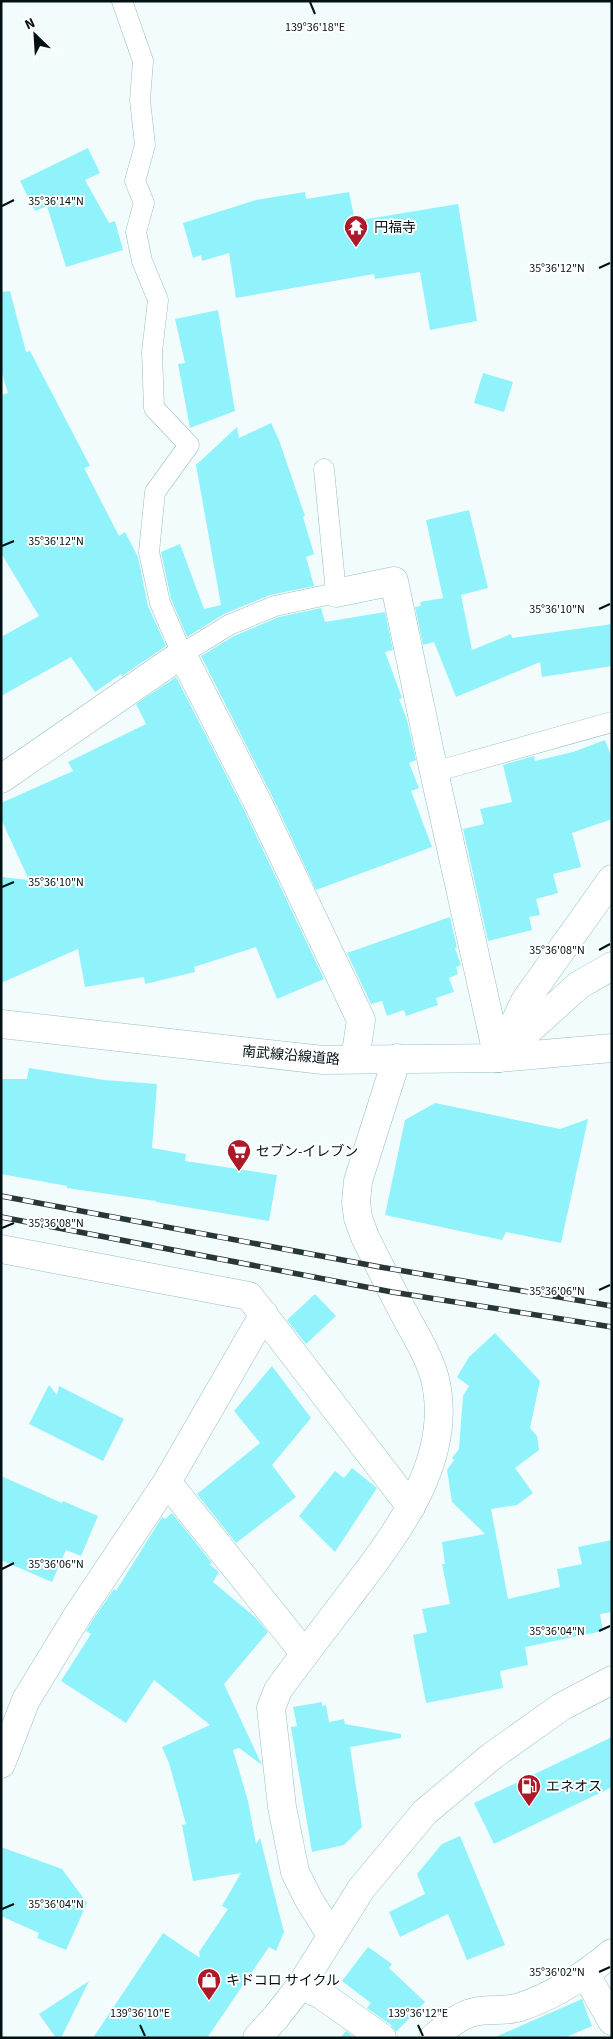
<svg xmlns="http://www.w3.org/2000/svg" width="613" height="2039" font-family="'Source Sans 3','Noto Sans JP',sans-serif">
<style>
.building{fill:#90f3fb}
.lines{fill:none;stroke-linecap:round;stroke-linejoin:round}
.service-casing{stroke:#94c0c3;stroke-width:21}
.minor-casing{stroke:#94c0c3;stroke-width:29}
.tertiary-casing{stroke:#94c0c3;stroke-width:29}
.service{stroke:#fff;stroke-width:20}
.minor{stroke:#fff;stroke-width:28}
.tertiary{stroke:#fff;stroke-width:28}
.rail-casing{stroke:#283638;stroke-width:5.5}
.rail{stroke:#fff;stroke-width:4;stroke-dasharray:11;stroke-linecap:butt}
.ticks{fill:none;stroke:#021113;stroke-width:2}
.labels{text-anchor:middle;stroke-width:4;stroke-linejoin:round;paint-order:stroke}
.poi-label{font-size:14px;fill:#021113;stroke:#fff;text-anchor:start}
.street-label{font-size:14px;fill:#021113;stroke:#fff}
.ticks-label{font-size:12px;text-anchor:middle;fill:#021113;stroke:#fff;stroke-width:4;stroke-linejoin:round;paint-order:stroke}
</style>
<rect width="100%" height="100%" fill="#f3fcfd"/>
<g class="building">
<polygon points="88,148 100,173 85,180 109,223 115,221 123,250 66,267 47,206 35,211 20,181"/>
<polygon points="305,192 306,199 349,192 355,221 458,204 477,321 430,330 420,272 375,279 374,274 236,298 229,253 202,261 201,255 193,258 183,223 256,200"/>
<polygon points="10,291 26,352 30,351 90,466 84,468 119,536 125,532 138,557 148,606 166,646 122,676 121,674 95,692 71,657 1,696 1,637 39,616 1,553 1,395 8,393 1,370 1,292"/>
<polygon points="218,310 235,411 190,428 178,364 185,363 175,319"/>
<polygon points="483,373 513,382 504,412 474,403"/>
<polygon points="271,423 279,440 305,516 303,517 314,554 306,557 314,586 270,595 224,614 187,637 171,599 161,552 180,544 204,609 221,605 196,465 237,427 239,438"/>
<polygon points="469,510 488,588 461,595 472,650 511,634 512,638 612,624 612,666 542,677 540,662 456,697 434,642 423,645 415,607 421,606 420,602 443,598 426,520"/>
<polygon points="321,608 325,622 385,612 393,650 385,652 402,698 399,699 407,720 416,760 409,763 419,788 411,791 432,847 316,890 273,798 201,656 234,636 279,617"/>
<polygon points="176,677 245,812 324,979 277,999 256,947 194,967 195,972 145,984 144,977 85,987 78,949 1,983 1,877 29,880 1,819 1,803 73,771 68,762 146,724 136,704"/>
<polygon points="605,740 612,758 612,819 572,833 581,867 553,874 558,893 536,899 540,915 529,917 532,930 488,941 463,829 484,824 480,809 512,802 503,765 534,756 535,761 573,752"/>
<polygon points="450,917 457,948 455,948 461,965 456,967 458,974 449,978 454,992 436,998 438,1005 406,1016 404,1010 387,1016 382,1001 371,1004 347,953"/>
<polygon points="29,1068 104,1080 157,1084 152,1148 186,1154 185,1161 277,1175 269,1221 156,1202 156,1201 67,1188 67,1186 1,1174 1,1079 27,1079"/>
<polygon points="435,1103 560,1129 588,1119 561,1243 506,1232 502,1240 385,1215 405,1120"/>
<polygon points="315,1294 336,1316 306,1344 287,1320"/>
<polygon points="495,1333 540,1381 530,1428 537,1436 539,1450 515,1468 533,1493 517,1505 491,1509 508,1599 560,1587 557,1569 582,1564 578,1547 612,1540 612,1612 600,1614 603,1631 525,1647 528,1665 500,1671 503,1688 426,1703 413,1635 427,1632 422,1609 450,1604 442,1564 445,1564 442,1542 485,1534 452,1502 447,1470 454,1460 452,1458 459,1449 463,1396 469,1386 457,1377 469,1357"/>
<polygon points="272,1366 311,1418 272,1465 296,1497 236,1543 197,1494 260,1443 234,1411"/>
<polygon points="49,1385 57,1395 59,1386 124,1419 103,1461 29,1424"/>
<polygon points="352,1468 377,1488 335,1552 299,1516 335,1471 344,1478"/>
<polygon points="1,1476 62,1503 63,1501 98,1516 81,1556 66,1550 52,1582 1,1560"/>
<polygon points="172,1513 212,1563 209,1564 219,1572 213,1582 256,1618 268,1632 224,1684 262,1765 239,1748 233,1750 248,1801 256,1844 260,1838 284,1932 276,1951 269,1947 207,2038 93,2038 163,1933 200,1958 199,1952 228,1909 222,1906 241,1873 193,1881 182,1825 186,1824 169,1763 162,1747 210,1725 154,1680 126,1723 61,1681 91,1634 86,1631 92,1621 114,1589 116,1591 162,1517 165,1519"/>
<polygon points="322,1702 322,1706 326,1705 329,1722 344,1719 345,1724 401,1734 401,1738 350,1747 362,1827 344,1845 312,1852 291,1727 297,1726 293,1707"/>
<polygon points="612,1737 612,1787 494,1844 474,1803"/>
<polygon points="460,1836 505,1945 467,1960 448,1914 400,1937 389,1912 425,1894 417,1874 442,1844"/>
<polygon points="1,1847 62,1869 87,1903 66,1950 37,1938 39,1933 1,1916"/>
<polygon points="368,1947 392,1964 389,1968 425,2002 396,2032 391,2025 367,2008 371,2003 342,1981"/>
<polygon points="89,1981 61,2038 56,2038 39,2014"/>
<polygon points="582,1999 592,2026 564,2038 493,2038"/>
<polygon points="346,2031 355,2038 340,2038"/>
</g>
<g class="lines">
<g class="service-casing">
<g id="service">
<polyline points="122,1 143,61 140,100 145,145 135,181 144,203 136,232 142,261 158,300 152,352 154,408 189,445 155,492 149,552 160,603 182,654 229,625 275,606 336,593 324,469"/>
<polyline points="434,772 612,722"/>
</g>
</g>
<g class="minor-casing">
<g id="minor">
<polyline points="336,593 394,581 434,772 498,1058"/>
<polyline points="1,779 182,654 259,805 361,1020 355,1059"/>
<polyline points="498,1058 579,985 612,966"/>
<polyline points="1,1249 249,1296 411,1507"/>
<polyline points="167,1482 305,1654"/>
<polyline points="1,1764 26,1700 79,1613 167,1482 264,1314"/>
<polyline points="586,1975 612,2021"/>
<polyline points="301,1985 323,1996 382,2038"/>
<path d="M433,2038C446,2027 458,2016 474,2012C489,2008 506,2012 520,2007C554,1996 584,1976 612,1953"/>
</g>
</g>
<g class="tertiary-casing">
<g id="tertiary">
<polyline points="1,1024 323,1060 498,1058 612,1048"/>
<polyline points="498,1058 525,1001 612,879"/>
<path d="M331,1935L309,1900L295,1872L282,1807L271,1708L278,1690C300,1660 323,1630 346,1600C393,1538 455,1462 435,1379C430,1359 418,1339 408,1321C393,1293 379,1265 365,1237L358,1218L356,1202L358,1181L397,1058"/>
<polyline points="257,2038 276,2017 301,1985 361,1889 425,1812 492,1756 561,1707 612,1680"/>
</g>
</g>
<use href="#service" class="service"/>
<use href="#minor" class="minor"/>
<use href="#tertiary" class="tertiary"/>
<g class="rail-casing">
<g id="rail">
<polyline points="1,1196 380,1267 612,1306"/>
<polyline points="1,1217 392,1292 612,1327"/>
</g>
</g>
<use href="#rail" class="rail"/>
</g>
<path class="ticks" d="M310,2L315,14M2,206L14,200M599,268L610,263M2,546L14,541M599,609L610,604M2,887L14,882M599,950L610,944M2,1228L14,1223M599,1290L610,1285M2,1569L14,1563M599,1631L610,1626M2,1909L14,1904M599,1972L610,1967M140,2025L145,2036M418,2025L423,2036"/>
<defs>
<g id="temple-pin" transform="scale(1.25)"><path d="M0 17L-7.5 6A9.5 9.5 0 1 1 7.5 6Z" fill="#ad192a" stroke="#fff"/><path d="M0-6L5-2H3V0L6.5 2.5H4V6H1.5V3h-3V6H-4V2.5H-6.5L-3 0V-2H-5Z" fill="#fff"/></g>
<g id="supermarket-pin" transform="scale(1.25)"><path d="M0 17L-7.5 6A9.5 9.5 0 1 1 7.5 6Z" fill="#ad192a" stroke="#fff"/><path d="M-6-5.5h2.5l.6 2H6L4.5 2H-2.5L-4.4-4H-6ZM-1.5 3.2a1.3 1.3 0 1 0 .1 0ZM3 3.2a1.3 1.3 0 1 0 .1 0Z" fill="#fff"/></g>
<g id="fuel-pin" transform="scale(1.25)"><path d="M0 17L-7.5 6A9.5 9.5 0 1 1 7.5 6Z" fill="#ad192a" stroke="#fff"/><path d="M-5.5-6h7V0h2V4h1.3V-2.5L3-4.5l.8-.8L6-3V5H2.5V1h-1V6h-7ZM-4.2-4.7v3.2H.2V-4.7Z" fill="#fff"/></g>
<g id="shop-pin" transform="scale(1.25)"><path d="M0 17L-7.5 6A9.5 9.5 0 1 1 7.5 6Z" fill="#ad192a" stroke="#fff"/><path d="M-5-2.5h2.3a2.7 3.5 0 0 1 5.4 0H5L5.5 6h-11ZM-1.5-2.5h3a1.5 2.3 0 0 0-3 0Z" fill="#fff"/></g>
</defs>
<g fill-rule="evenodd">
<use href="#temple-pin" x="356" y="227"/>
<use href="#supermarket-pin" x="239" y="1151"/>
<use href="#fuel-pin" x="529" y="1786"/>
<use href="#shop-pin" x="209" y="1980"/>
</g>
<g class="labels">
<g class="poi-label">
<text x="374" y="232">円福寺</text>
<text x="256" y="1156">セブン-イレブン</text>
<text x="546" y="1791">エネオス</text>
<text x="226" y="1985">キドコロ サイクル</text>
</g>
<g class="street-label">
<text transform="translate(291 1055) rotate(5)" y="5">南武線沿線道路</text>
</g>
</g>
<g class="ticks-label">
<text x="315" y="31">139°36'18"E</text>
<text x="56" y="205">35°36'14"N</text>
<text x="557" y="272">35°36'12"N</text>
<text x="56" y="545">35°36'12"N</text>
<text x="557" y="613">35°36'10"N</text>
<text x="56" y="886">35°36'10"N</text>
<text x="557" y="954">35°36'08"N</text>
<text x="56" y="1227">35°36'08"N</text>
<text x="557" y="1295">35°36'06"N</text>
<text x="56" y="1568">35°36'06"N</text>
<text x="557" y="1635">35°36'04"N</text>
<text x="56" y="1908">35°36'04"N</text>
<text x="557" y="1976">35°36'02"N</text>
<text x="140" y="2017">139°36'10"E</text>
<text x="418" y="2017">139°36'12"E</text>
</g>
<rect width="613" height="2039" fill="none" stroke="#021113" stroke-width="5"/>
<g transform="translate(35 35) rotate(335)" stroke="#ffffff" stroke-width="4" paint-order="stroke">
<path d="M0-4L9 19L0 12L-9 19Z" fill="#021113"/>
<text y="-8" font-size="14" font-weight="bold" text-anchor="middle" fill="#021113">N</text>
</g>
</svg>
